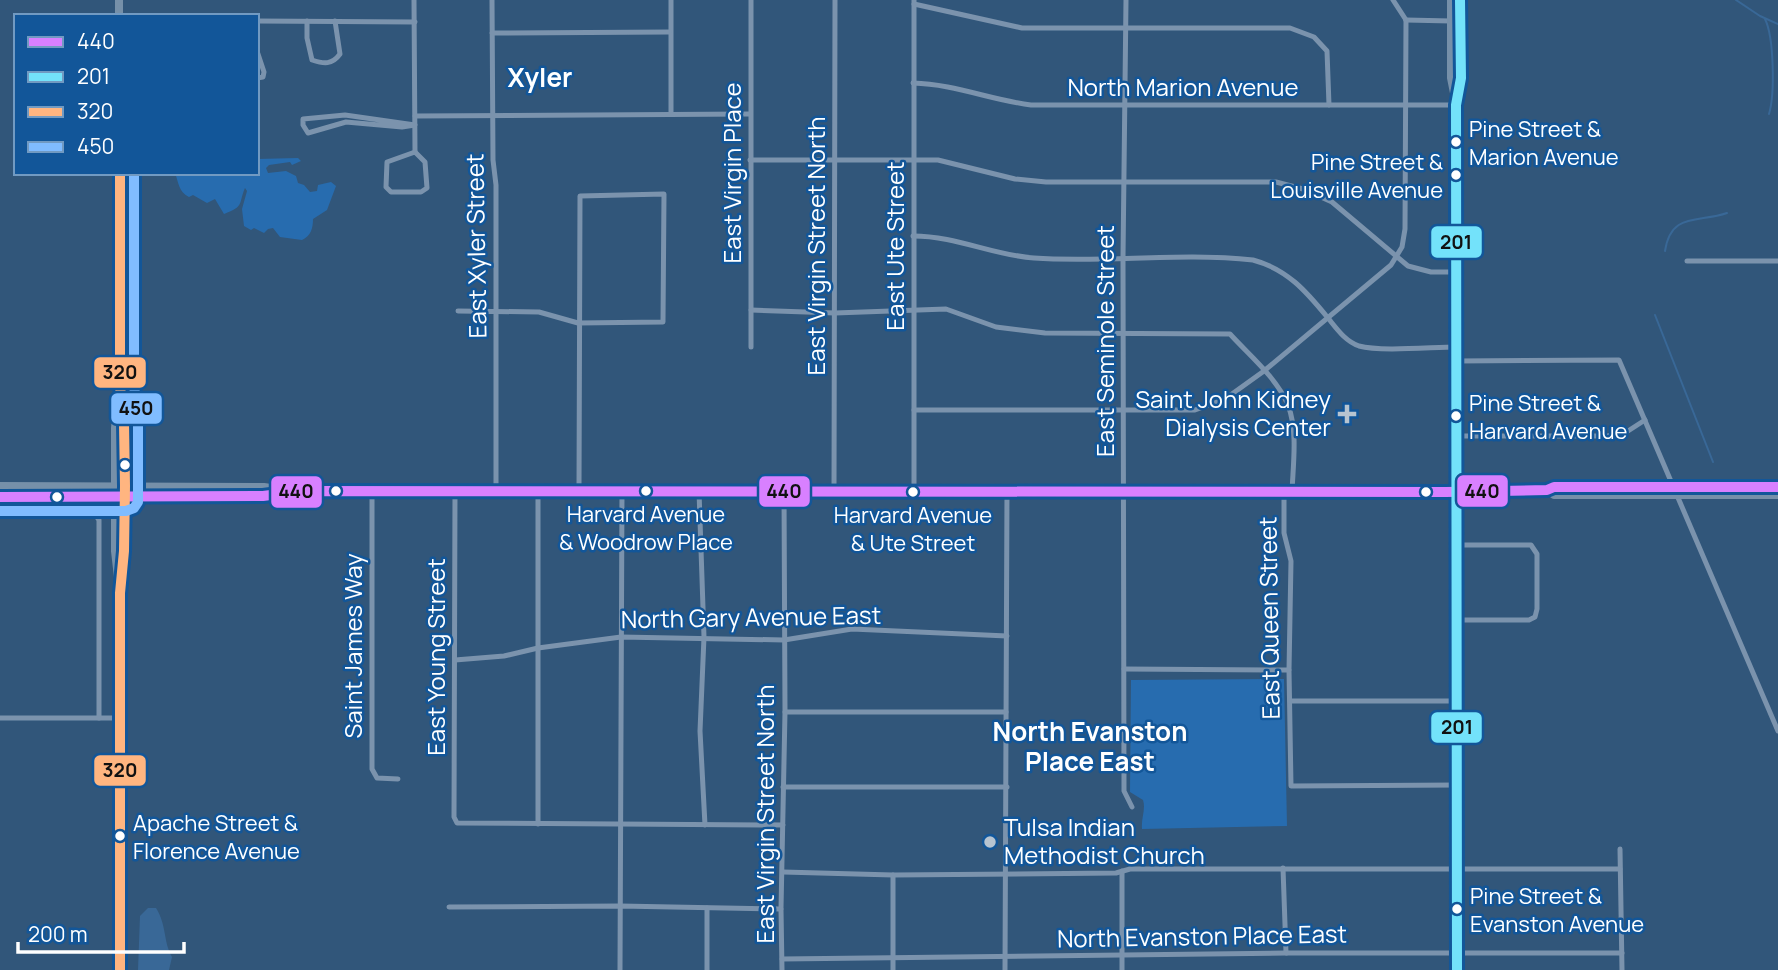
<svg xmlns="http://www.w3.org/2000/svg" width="1778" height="970" font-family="Manrope,sans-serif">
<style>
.green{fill:#276caf}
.water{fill:#396897}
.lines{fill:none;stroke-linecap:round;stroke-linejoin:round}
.stream{stroke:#396897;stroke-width:2}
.minor{stroke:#7b93ad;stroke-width:5}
.secondary{stroke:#7690a9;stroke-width:8}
.bus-1-casing{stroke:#125699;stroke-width:16}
.bus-2-casing{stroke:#125699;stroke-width:16}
.bus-3-casing{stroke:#125699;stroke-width:16}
.bus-4-casing{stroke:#125699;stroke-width:16}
.bus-1{stroke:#d880ff;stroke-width:10}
.bus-2{stroke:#73e2fa;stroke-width:10}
.bus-3{stroke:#ffb580;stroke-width:10}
.bus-4{stroke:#80bcff;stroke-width:10}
.bus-dot{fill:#fff;stroke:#125699;stroke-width:2.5}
.poi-dot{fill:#b7c4d0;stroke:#125699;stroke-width:2.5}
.labels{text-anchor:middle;stroke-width:5;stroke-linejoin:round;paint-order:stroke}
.bus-label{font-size:22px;fill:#fff;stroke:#125699;text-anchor:start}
.street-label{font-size:24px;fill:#fff;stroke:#125699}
.poi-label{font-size:24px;fill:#fff;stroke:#125699;text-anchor:end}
.neighbourhood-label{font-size:26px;font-weight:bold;fill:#fff;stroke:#125699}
.line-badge{stroke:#125699;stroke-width:2.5}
.pale-badge-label{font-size:19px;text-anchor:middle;font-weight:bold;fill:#111}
</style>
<rect width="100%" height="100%" fill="#31567a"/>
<g class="green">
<path d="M298,158L301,161L292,165L290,162L269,165L266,168L268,173L286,171L296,176L298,183L304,185L310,192L317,191L318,185L331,182L336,186L327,210L313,219C313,228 311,236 302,240L280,237L273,228L268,229L264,233L254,228L251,230L244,226L242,209L247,191L245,188C238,204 245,206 224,214L215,199L207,203L193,195L189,197C178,191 179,183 175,173H257V159Z"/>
<path d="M1284,679L1287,826L1142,829C1141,818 1146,809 1143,800L1130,792L1131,680Z"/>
</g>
<path class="water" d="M148,908H156C167,926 163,941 172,957L169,970H138L140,916Z"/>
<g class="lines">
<g class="stream">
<polyline points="1736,0 1760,16 1778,24"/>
<path d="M1765,19C1774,37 1775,94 1769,114"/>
<path d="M1665,251C1671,212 1698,223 1727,213"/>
<polyline points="1655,315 1713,462"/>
</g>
<g class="minor">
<polyline points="414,0 415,152"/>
<polyline points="492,0 493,160 496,185 496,491"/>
<polyline points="671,0 671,114"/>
<polyline points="1126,0 1123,258 1124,791 1132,807"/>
<polyline points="1393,0 1406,20"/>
<polyline points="914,4 1022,28 1290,28 1314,37 1327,51 1329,105"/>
<polyline points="1406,20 1451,21"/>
<polyline points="257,21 415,22"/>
<path d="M307,21V38L312,60C324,64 332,65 340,54L335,21"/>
<polyline points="492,33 669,32"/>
<polyline points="257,51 264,72 263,77 257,78"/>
<path d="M913,83C954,84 991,100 1031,105H1456"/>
<polygon points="345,115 415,125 402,127 346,122 308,133 303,125 303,119"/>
<polyline points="415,116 750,114"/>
<polygon points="415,152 425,162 427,188 421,192 391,192 386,187 387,162"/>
<polyline points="750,160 938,160 1015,179 1046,182 1276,182 1303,189 1332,202 1408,266 1431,272 1457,272"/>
<path d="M913,236C957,236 991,255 1034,258C1106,263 1180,252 1253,260C1287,269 1306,291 1328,318C1337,329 1345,341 1359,346C1381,352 1432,347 1456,347"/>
<polyline points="1687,261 1778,261"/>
<path d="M751,310L835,313L946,309L996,327L1045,333L1230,334C1249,355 1277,378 1288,405C1298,431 1293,465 1292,492"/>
<polyline points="458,311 539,312 578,323 663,322 664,194 580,196 579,491"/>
<polyline points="751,347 751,0"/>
<polyline points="1456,361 1619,360 1778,731"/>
<polyline points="914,410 1195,410 1225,399 1264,371 1391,265 1402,247 1405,229 1406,20"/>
<polyline points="1457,436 1608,436 1628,431 1645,420"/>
<polyline points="372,491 372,769 377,778 398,779"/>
<polyline points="455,491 454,817 457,823 783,825"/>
<polyline points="699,491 704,637 700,731 705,825"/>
<polyline points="834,491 835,0"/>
<polyline points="914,491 914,0"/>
<polyline points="1284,492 1284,533 1291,561 1289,670 1291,786 1458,785"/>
<polyline points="0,510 85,509 95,514 99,520 99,718"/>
<polyline points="1458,620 1529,620 1535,617 1537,609 1537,554 1531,545 1458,545"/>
<polyline points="455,660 504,656 538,648 621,637 784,640 852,629 1007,636"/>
<polyline points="1124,669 1289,670"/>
<polyline points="1290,701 1458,701"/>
<polyline points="785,712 1006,712"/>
<polyline points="0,718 120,718"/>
<polyline points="783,787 1007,787"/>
<polyline points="538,824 538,491"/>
<polyline points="1620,849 1622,970"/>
<polyline points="1283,868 1286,953"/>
<polyline points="1122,871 1122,970"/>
<polyline points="783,872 893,875 1116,873 1130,869 1620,869"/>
<polyline points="893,875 893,970"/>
<polyline points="449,907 620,906 781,909"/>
<polyline points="707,908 707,970"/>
<polyline points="782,959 1286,953 1622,953"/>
<polyline points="620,970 622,491"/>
<polyline points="782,970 781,909 785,712 784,491"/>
<polyline points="1005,970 1007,491"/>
</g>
<g class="secondary">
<polyline points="1451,0 1451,78 1455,98"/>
<polyline points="119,16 119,0"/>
<polyline points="120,173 120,386 124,423 125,486 124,551 120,593 120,970"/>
<polyline points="118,396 115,428 115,551 119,586"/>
<polyline points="0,486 264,487 285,490"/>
<polyline points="1547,490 1554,495 1778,495"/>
<polyline points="0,497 263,496 302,491 1446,492 1547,490 1554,487 1778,487"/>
<polyline points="1457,970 1456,105 1461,78 1460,0"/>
</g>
<g class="bus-1-casing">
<polyline id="bus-1" points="0,497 263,496 302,491 1446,492 1547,490 1554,487 1778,487"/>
</g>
<g class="bus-2-casing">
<polyline id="bus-2" points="1457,970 1456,105 1461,78 1460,0"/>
</g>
<g class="bus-3-casing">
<polyline id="bus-3" points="120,173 120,386 124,423 125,486 124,551 120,593 120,970"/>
</g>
<g class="bus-4-casing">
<polyline id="bus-4" points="0,511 126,511 134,508 138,502 138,423 134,385 134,173"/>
</g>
<use href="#bus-1" class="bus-1"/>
<use href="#bus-2" class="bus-2"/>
<use href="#bus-3" class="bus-3"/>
<use href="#bus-4" class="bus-4"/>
</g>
<g class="bus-dot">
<circle cx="1456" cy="142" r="6"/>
<circle cx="1456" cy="175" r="6"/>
<circle cx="1456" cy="416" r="6"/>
<circle cx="125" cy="465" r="6"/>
<circle cx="336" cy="491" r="6"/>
<circle cx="646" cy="491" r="6"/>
<circle cx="913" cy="492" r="6"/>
<circle cx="1426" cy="492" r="6"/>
<circle cx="57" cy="497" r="6"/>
<circle cx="120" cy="836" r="6"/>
<circle cx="1457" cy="909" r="6"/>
</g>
<g class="poi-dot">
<path d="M1343.5 403.5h7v7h7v7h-7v7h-7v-7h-7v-7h7z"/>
<circle cx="990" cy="842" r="7"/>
</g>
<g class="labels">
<g class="bus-label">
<text x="1469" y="137">Pine Street &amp;<tspan x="1469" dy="28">Marion Avenue</tspan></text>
<text x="1443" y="170" text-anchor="end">Pine Street &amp;<tspan x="1443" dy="28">Louisville Avenue</tspan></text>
<text x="1469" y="411">Pine Street &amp;<tspan x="1469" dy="28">Harvard Avenue</tspan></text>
<text x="646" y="522" text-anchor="middle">Harvard Avenue<tspan x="646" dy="28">&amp; Woodrow Place</tspan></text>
<text x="913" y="523" text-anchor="middle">Harvard Avenue<tspan x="913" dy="28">&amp; Ute Street</tspan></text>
<text x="133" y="831">Apache Street &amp;<tspan x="133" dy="28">Florence Avenue</tspan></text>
<text x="1470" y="904">Pine Street &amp;<tspan x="1470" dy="28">Evanston Avenue</tspan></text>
</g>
<g class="street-label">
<text x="1183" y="96">North Marion Avenue</text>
<text transform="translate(733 173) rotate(-90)" y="8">East Virgin Place</text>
<text transform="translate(477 246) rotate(-91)" y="8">East Xyler Street</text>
<text transform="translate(817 246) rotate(-90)" y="8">East Virgin Street North</text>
<text transform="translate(896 246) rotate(-90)" y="8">East Ute Street</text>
<text transform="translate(1106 341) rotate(-90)" y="8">East Seminole Street</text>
<text transform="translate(751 618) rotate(-1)" y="8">North Gary Avenue East</text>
<text transform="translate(1270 618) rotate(-91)" y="8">East Queen Street</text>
<text transform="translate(354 646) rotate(-90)" y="8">Saint James Way</text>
<text transform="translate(437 657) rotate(-90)" y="8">East Young Street</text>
<text transform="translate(766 814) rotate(-90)" y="8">East Virgin Street North</text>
<text transform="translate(1202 937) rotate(-1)" y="8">North Evanston Place East</text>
</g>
<g class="poi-label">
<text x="1331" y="408">Saint John Kidney<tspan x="1331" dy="28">Dialysis Center</tspan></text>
<text x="1004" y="836" text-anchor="start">Tulsa Indian<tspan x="1004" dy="28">Methodist Church</tspan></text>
</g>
<g class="neighbourhood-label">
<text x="540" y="87">Xyler</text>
<text x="1090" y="741">North Evanston<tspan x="1090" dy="30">Place East</tspan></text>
</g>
</g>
<g class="line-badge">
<rect x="1430" y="225" width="53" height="34" rx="7" fill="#73e2fa"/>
<rect x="93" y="356" width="54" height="33" rx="7" fill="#ffb580"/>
<rect x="110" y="392" width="53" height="33" rx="7" fill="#80bcff"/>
<rect x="1456" y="474" width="53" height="34" rx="7" fill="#d880ff"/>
<rect x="758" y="475" width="53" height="33" rx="7" fill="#d880ff"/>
<rect x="270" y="475" width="53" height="34" rx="7" fill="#d880ff"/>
<rect x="1430" y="711" width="53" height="33" rx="7" fill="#73e2fa"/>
<rect x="93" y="754" width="54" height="33" rx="7" fill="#ffb580"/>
</g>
<g class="pale-badge-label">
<text x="1456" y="249">201</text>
<text x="120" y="379">320</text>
<text x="136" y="415">450</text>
<text x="1482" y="498">440</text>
<text x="784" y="498">440</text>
<text x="296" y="498">440</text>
<text x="1457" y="734">201</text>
<text x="120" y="777">320</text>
</g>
<rect x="14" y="14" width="245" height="161" fill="#125699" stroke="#719ac2" stroke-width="2"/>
<rect x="28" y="37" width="35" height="10" fill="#d880ff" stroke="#719ac2" stroke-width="2"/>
<text x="77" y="49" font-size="21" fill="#ffffff">440</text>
<rect x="28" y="72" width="35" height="10" fill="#73e2fa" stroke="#719ac2" stroke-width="2"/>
<text x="77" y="84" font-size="21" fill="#ffffff">201</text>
<rect x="28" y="107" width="35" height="10" fill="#ffb580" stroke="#719ac2" stroke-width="2"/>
<text x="77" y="119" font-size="21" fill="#ffffff">320</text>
<rect x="28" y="142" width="35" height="10" fill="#80bcff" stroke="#719ac2" stroke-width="2"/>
<text x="77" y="154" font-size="21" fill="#ffffff">450</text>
<path d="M18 942v10h166v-10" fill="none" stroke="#ffffff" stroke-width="3.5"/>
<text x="28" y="942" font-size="21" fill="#ffffff" stroke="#125699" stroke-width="5" paint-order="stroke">200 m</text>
</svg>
